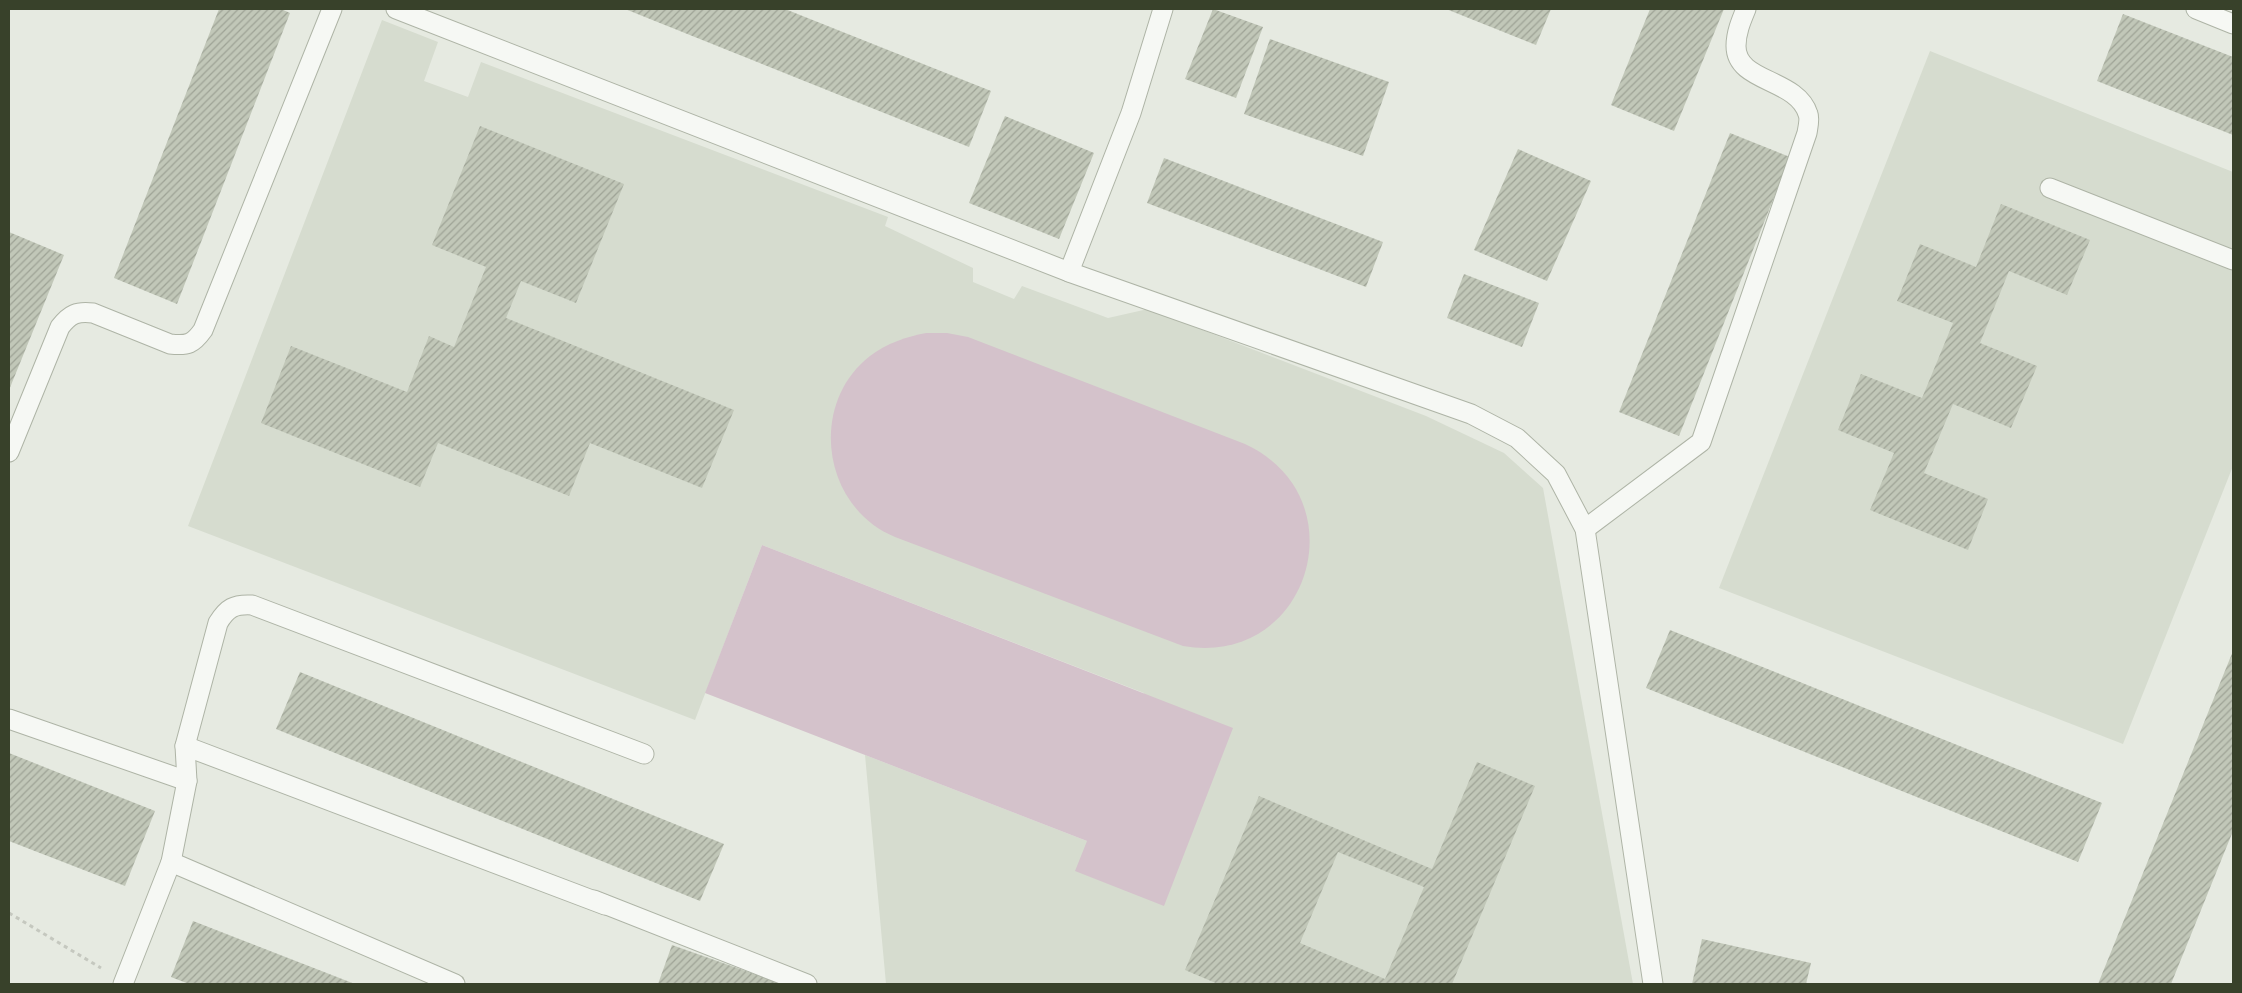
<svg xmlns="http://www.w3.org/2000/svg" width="2242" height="993" font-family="Lato,sans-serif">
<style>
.built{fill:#d6dccf}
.garden{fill:#d4c2cb}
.building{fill:url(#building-hatch);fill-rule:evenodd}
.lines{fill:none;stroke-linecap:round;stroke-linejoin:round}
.service-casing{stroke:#aeb4a6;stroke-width:21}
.path{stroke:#c5c8bf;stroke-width:3;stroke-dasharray:4 4;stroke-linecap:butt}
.service{stroke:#f6f8f4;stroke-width:19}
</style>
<defs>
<pattern id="building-hatch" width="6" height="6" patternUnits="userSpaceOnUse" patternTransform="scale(1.25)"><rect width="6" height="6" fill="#c1c7b8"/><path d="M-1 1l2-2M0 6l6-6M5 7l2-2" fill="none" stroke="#9ea396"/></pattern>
</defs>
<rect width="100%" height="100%" fill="#e6eae1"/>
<g class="built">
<polygon points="382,20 438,42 424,81 468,97 481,62 888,217 885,226 973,268 973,282 1014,299 1022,286 1108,318 1148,309 1426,416 1504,453 1543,488 1633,984 886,984 865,755 1087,841 1144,693 762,545 695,720 188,526"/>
<polygon points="1930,51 2233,172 2233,466 2123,744 1719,588"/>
</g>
<g class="garden">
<path d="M926,333H947L968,337L1245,444C1361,498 1309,668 1183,646L895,537C822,507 808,404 870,356C887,343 906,337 926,333Z"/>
<polygon points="762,545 1233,728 1164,906 1075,871 1087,841 705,693"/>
</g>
<g class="building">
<polygon points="219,9 281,9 290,13 177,304 114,278"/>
<polygon points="625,9 785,9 991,91 969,147"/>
<polygon points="1213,9 1263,27 1236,98 1185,79"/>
<polygon points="1446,9 1551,9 1536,45"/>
<polygon points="1650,9 1724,9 1674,131 1611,105"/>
<polygon points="2123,14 2233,57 2233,135 2097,81"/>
<polygon points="1270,39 1389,82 1363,156 1244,114"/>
<polygon points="1005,116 1094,153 1059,239 969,203"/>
<polygon points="480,126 624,184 576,303 521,281 506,318 734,410 702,488 590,443 569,496 438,443 420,487 261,423 291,346 407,392 429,336 454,347 486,267 432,245"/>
<polygon points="1730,133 1790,157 1679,436 1619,412"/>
<polygon points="1518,149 1591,181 1547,281 1474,250"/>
<polygon points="1164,158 1383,242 1366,287 1147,203"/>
<polygon points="2001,204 2090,240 2067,295 2009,271 1980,343 2037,366 2011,428 1953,404 1924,473 1988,499 1968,550 1870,510 1894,453 1838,430 1861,374 1922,398 1953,323 1897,301 1920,244 1976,267"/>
<polygon points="9,232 64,255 9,390"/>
<polygon points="1464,274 1539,303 1522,347 1447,318"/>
<polygon points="1670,630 2102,803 2078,862 1646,688"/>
<polygon points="2233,651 2233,831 2171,984 2098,984"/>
<polygon points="300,672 724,844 700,901 276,729"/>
<polygon points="9,753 155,811 125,886 9,841"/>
<path d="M1477,762L1535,786L1452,984H1218L1185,970L1259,796L1432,869ZM1338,852L1424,887L1385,979L1300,943Z"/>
<polygon points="193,921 355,984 189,984 171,977"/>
<polygon points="1702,939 1811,963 1806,984 1692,984"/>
<polygon points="672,945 782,984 658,984"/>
</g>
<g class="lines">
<g class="service-casing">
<g id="service">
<polyline points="396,9 1069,272 1471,414 1517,438 1556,474 1585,529 1653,984"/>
<polyline points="2196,9 2233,24"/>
<polyline points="2050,188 2233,260"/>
<polyline points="1069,272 1131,113 1163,9"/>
<path d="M9,452L60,327C70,314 77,311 93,313L170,344C188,346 193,344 203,330L332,9"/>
<path d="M1585,529L1701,442L1807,133C1808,127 1810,119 1808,114C1797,78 1736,83 1736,46C1736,33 1741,21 1746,9"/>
<polyline points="9,719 187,781"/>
<polyline points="185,746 605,905"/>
<polyline points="171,862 455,984"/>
<polyline points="594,900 807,984"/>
<path d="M123,984L171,862L187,781L185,746L218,623C227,608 234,604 252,605L644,754"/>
</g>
</g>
<polyline class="path" points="9,913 101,968"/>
<use href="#service" class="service"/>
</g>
<rect width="2242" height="993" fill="none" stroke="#38412a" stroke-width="20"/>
</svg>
